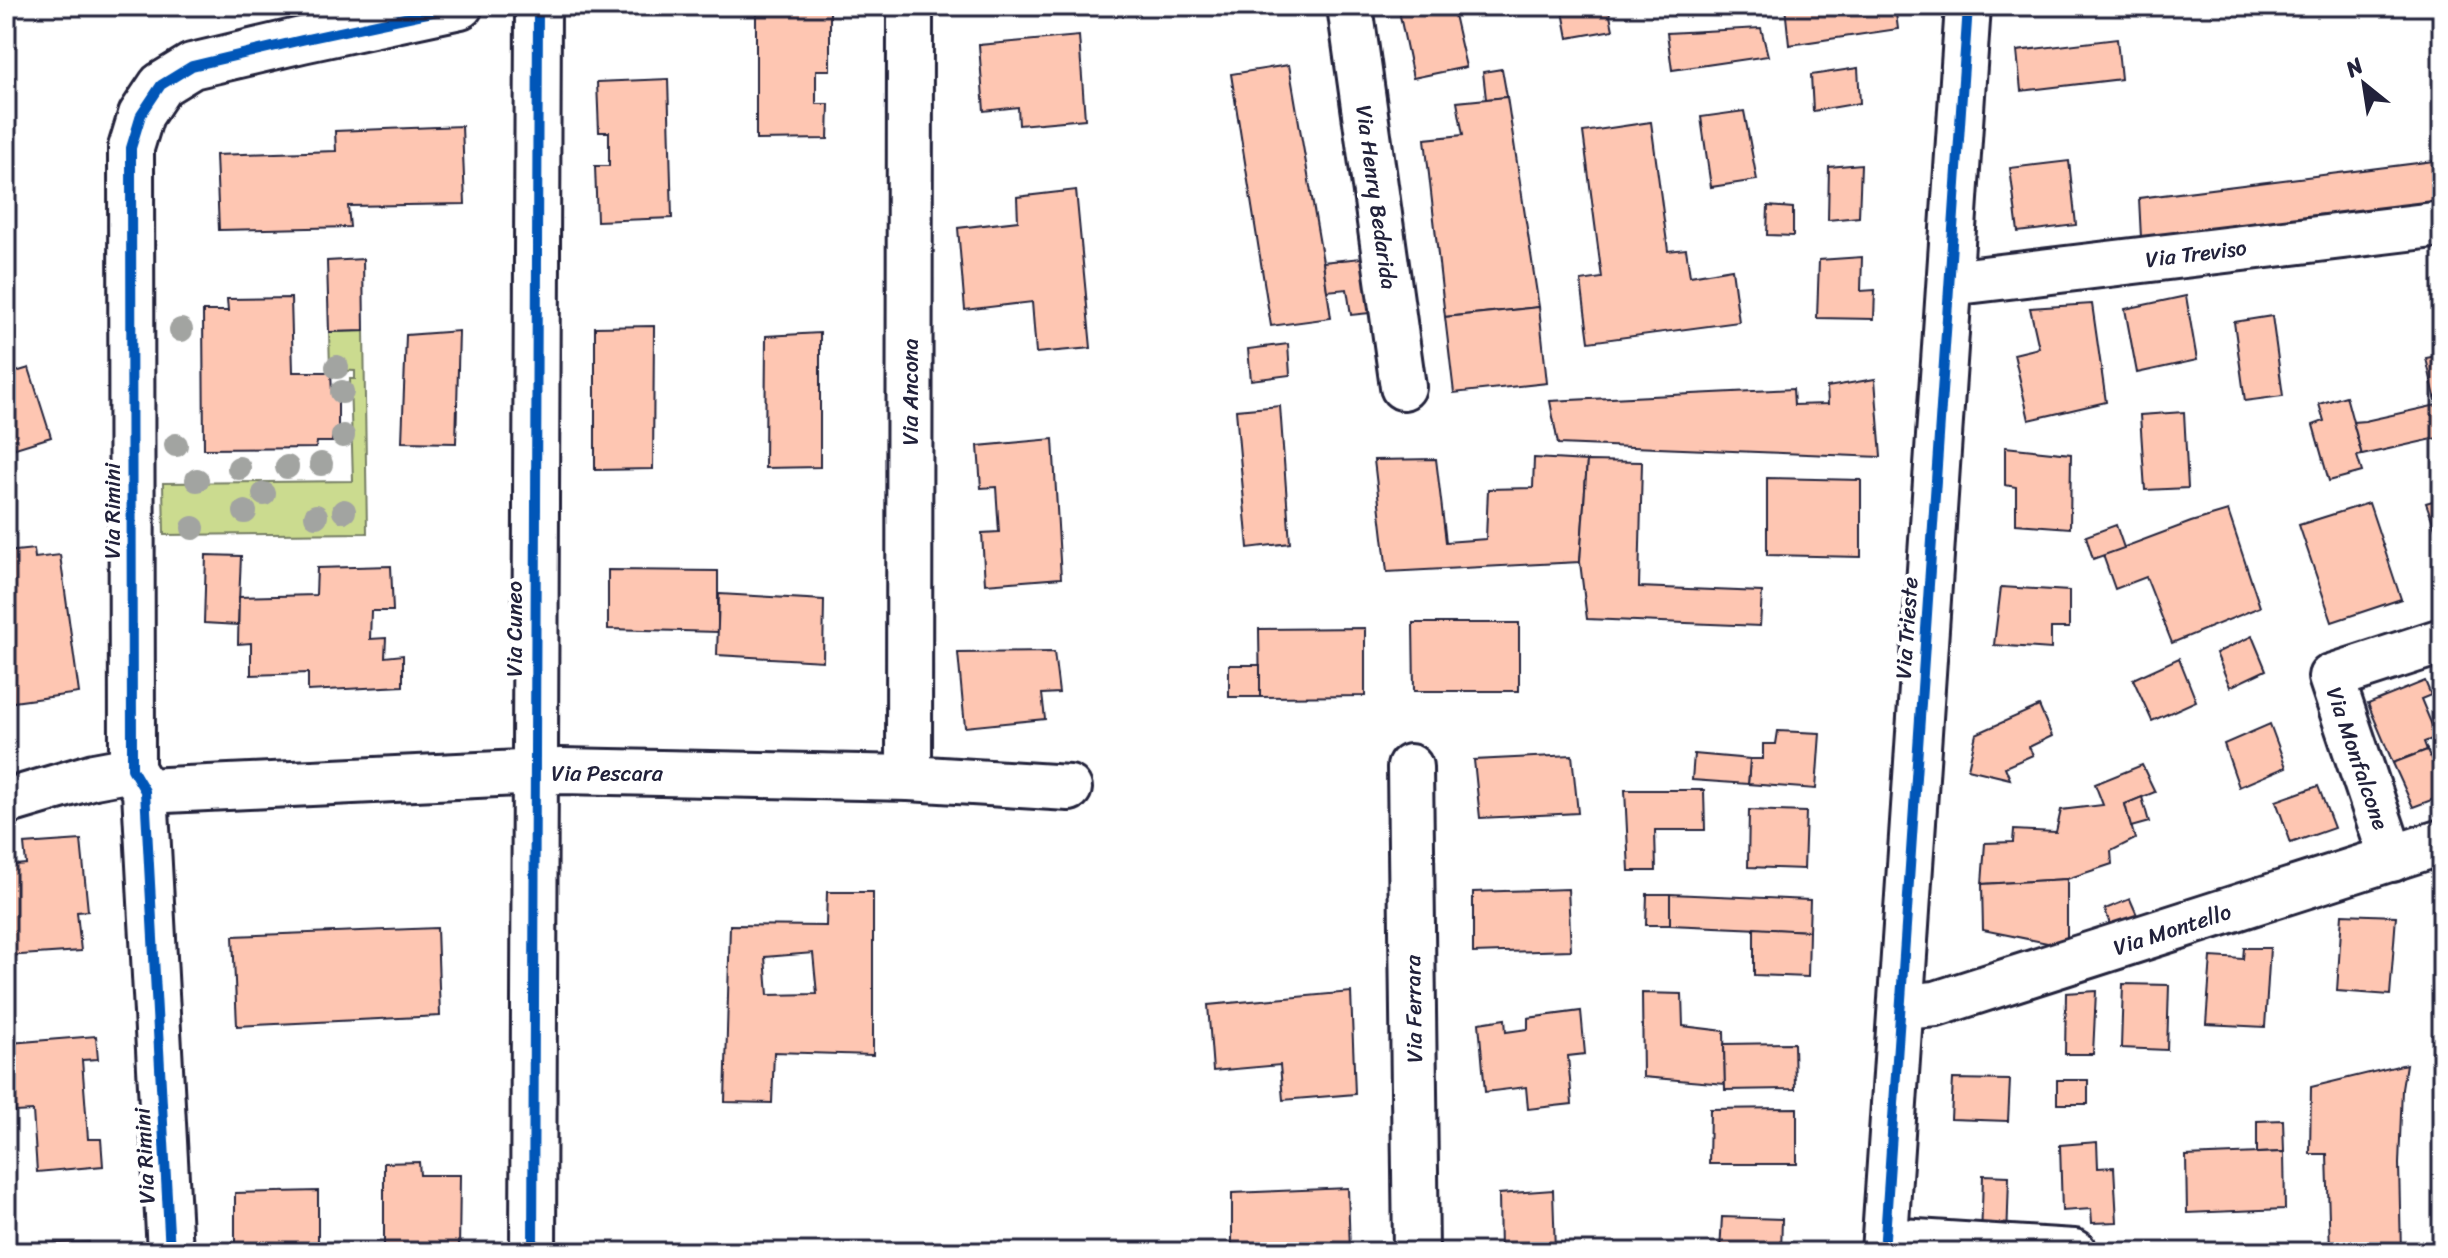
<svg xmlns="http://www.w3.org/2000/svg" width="2448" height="1258" font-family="Sriracha,sans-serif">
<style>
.green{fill:#cbdb8f;stroke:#767e65;stroke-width:2}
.building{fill:#fec6b2;stroke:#22223b;stroke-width:2;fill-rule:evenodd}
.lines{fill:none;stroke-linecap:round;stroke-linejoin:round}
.minor-casing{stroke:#22223b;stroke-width:50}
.minor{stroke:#fff;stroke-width:44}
.cycleway-casing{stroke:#fff;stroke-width:15}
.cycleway{stroke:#0057b8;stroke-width:10}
.tree{fill:#a2a4a1}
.labels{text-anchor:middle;stroke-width:8;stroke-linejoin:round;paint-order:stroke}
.street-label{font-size:22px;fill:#22223b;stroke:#fff}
</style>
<rect width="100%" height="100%" fill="#fff"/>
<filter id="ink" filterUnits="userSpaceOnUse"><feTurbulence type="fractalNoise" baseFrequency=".0125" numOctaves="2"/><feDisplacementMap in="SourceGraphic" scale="16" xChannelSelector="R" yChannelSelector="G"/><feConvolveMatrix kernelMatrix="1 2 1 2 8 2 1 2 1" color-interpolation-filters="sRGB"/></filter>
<g filter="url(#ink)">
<polygon class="green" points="364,331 367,533 164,535 163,483 353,481 350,379 355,379 355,371 330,370 329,332"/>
<g class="building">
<polygon points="1420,6 1452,6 1466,67 1413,78 1399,11"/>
<polygon points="1562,6 1608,6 1613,30 1568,38"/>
<polygon points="1785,6 1895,6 1898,29 1789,45"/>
<polygon points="830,9 830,70 816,70 816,104 829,104 828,139 756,140 756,11"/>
<polygon points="1761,28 1768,56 1672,70 1667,33"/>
<polygon points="1079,36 1085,119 1019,125 1018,107 984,111 979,45"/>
<polygon points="2117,39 2121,79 2021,91 2017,51"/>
<polygon points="1289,65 1323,262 1331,318 1271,326 1231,74"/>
<polygon points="1858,68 1860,103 1813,111 1811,75"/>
<polygon points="1502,69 1507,97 1486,99 1483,72"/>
<polygon points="668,79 672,218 597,221 595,166 609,166 609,132 599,132 597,82"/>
<polygon points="1507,97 1539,307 1445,317 1425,139 1463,135 1457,102"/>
<polygon points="1744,111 1757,180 1711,187 1701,117"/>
<polygon points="1651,122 1668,251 1686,249 1690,276 1732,269 1739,322 1589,342 1581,281 1602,278 1583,132"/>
<polygon points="462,126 465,204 348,206 350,227 219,230 216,155 336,151 335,131"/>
<polygon points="2442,160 2442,203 2141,238 2139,198"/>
<polygon points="2069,161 2076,225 2018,232 2010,168"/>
<polygon points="1861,164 1859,217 1828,220 1829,167"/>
<polygon points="1076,190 1091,348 1036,353 1032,302 965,310 958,228 1018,221 1017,197"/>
<polygon points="1768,206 1793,208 1793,236 1767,235"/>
<polygon points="1371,257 1379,312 1351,315 1347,289 1327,291 1323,262"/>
<polygon points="1862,257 1861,291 1875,290 1874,319 1817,318 1819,260"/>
<polygon points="363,259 364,331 329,332 327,261"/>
<polygon points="2186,296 2197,360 2137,373 2125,309"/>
<polygon points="291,298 293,372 331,372 332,394 338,394 338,436 332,436 332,442 317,442 316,448 204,449 203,311 228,311 227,299"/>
<polygon points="2092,304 2106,402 2029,420 2014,354 2039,348 2030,308"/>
<polygon points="1539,307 1547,383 1454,393 1445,317"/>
<polygon points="2272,316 2283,396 2245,401 2234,322"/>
<polygon points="654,326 653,469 595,470 595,327"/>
<polygon points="459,331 456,443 402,442 406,335"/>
<polygon points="820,333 820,467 765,468 766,336"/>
<polygon points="1288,344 1290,375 1251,380 1248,349"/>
<polygon points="2442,355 2442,396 2435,397 2426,358"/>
<polygon points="29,368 51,437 6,451 6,375"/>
<polygon points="1875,379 1881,457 1558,444 1550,401 1793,389 1794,405 1828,404 1827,387"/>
<polygon points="2346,396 2362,455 2357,456 2362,472 2329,481 2313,425 2324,421 2319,404"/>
<polygon points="2442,396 2442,437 2362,455 2353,422 2365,421 2437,405 2435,397"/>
<polygon points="1280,406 1290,543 1248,548 1236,410"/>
<polygon points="2184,412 2188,488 2145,490 2140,415"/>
<polygon points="1053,439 1061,578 985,584 982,533 999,532 996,487 981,488 978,446"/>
<polygon points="2005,447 2071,454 2070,528 2016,524 2016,487 2005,485"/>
<polygon points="1534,458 1587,461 1580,562 1387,572 1374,460 1436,459 1446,542 1486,539 1488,489 1533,488"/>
<polygon points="1587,461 1642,462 1639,587 1762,592 1760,626 1587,619 1580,562"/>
<polygon points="1767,478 1861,480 1861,557 1767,555"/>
<polygon points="2442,498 2442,547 2426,503"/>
<polygon points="2369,503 2401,599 2332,622 2299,525"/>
<polygon points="2228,511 2260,607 2172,643 2146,577 2115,589 2103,555 2191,522"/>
<polygon points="2116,525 2124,548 2093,559 2086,536"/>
<polygon points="34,549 35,558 60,555 79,693 6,703 6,552"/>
<polygon points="206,555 241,556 238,625 204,623"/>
<polygon points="391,566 393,611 371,611 370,639 386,638 385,657 403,655 403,686 308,691 308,673 251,675 251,643 238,644 239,597 316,595 317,568"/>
<polygon points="608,570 718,571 718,632 608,629"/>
<polygon points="2001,587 2069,591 2069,628 2051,628 2051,649 1994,645"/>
<polygon points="719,594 824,600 823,661 717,655"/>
<polygon points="1413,623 1519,623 1519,691 1414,691"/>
<polygon points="1365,628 1365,696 1260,697 1259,629"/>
<polygon points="2252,636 2266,670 2230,687 2216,653"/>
<polygon points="1054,652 1059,693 1042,694 1045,719 965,727 958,653"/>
<polygon points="2179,658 2196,701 2152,721 2133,679"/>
<rect x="1229" y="665" width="31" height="32"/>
<polygon points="2425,681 2431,695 2421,699 2437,737 2424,742 2427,750 2393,763 2368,704"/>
<polygon points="2039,706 2052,736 2029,747 2033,755 2005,767 2010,779 1968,769 1976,734"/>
<polygon points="2270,724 2286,767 2239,787 2224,744"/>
<polygon points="1778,731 1820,733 1816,789 1748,784 1750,759 1763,759 1763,744 1776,744"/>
<polygon points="2427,750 2442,781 2442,796 2413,807 2393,763"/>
<polygon points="1694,754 1750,759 1748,784 1692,780"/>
<polygon points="1572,755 1578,813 1480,818 1474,760"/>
<polygon points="2142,765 2155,792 2125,804 2135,839 2111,851 2112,864 2067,879 1982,884 1985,843 2013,842 2014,830 2056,832 2061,810 2103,805 2095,784"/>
<polygon points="2318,786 2334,828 2291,843 2276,801"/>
<polygon points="1625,790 1704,790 1705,830 1655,830 1656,871 1629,871"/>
<polygon points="2142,797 2149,822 2131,827 2125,804"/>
<polygon points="1749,810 1806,812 1804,869 1748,867"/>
<polygon points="81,840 88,911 77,912 81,951 6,956 6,866 26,864 24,844"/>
<polygon points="2067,879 2067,947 1983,930 1982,884"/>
<polygon points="1568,889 1571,950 1473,953 1473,892"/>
<path d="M827,892H873V1055L774,1052L772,1103L725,1102L730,925L826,926ZM813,953L817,994L768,995L765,957Z"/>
<polygon points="1647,894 1670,894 1670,925 1646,925"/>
<polygon points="1670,894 1810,900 1809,931 1670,925"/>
<polygon points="2130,899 2140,922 2112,931 2105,909"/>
<polygon points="2342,914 2396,916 2390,995 2337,991"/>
<polygon points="437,928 440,1016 237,1026 233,936"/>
<polygon points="1754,928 1809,931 1808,977 1754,975"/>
<polygon points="2244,948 2270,948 2265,1027 2206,1024 2211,957 2243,959"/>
<polygon points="2123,984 2169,985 2167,1050 2121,1048"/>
<polygon points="2096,991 2093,1054 2065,1054 2066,993"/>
<polygon points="1351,992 1355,1094 1283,1100 1280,1065 1213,1071 1208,1005"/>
<polygon points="1642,993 1682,994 1683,1026 1724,1031 1725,1084 1643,1077"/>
<polygon points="1581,1011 1585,1054 1568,1056 1572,1104 1528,1109 1526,1087 1485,1092 1479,1023 1505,1019 1506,1032 1528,1029 1528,1018"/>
<polygon points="96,1036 98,1059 82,1060 88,1139 101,1139 103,1166 37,1172 33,1111 15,1112 10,1043"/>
<polygon points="1794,1043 1795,1089 1725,1090 1724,1044"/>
<polygon points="2406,1064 2402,1089 2399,1164 2401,1252 2330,1251 2327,1154 2310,1154 2311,1087"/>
<polygon points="1953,1079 2010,1080 2008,1121 1951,1119"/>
<rect x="2057" y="1080" width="31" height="24"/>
<polygon points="1797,1108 1797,1164 1709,1164 1710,1109"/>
<polygon points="2283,1120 2284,1152 2257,1153 2257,1121"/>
<polygon points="2097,1142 2098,1168 2114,1167 2117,1222 2092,1223 2091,1209 2062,1211 2060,1145"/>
<polygon points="2284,1152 2285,1209 2187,1213 2186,1156"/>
<polygon points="419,1162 420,1175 460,1175 459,1252 384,1252 384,1163"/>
<polygon points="1983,1175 2009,1176 2007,1242 1981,1241"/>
<polygon points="1348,1188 1350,1252 1232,1252 1232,1193"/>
<polygon points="1553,1190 1555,1252 1500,1252 1499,1194"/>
<polygon points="318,1191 318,1252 235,1251 235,1193"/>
<polygon points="1722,1217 1782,1219 1781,1252 1720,1252"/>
<polygon points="89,1242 90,1252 35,1252 35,1244"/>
</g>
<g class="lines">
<g class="minor-casing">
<g id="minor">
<polyline points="1350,6 1403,387"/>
<polyline points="1950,283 2442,224"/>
<polyline points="1410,767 1416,1252"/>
<polyline points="909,778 910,6"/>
<polyline points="145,791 561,771 909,778 1069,788"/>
<polyline points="6,802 94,776 132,769"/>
<polyline points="2392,859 2331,677 2442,641"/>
<polyline points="1901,1007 1936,1004 2442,842"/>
<polyline points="1885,1240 2074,1252"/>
<polyline points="170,1252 145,791 132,769 131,148 141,115 161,85 192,66 302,40 460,6"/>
<polyline points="533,1252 538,6"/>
<polyline points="1884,1252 1968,6"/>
</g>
</g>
<use href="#minor" class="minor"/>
<g class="cycleway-casing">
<g id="cycleway">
<polyline points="170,1252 145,791 132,769 131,148 141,115 161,85 192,66 302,40 460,6"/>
<polyline points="533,1252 538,6"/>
<polyline points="1884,1252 1968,6"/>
</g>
</g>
<use href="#cycleway" class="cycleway"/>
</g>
<g class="tree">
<circle cx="181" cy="330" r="12"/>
<circle cx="337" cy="367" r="12"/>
<circle cx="342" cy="392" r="12"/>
<circle cx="343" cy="436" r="12"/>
<circle cx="176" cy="445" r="12"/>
<circle cx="321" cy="464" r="12"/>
<circle cx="287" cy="467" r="12"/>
<circle cx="239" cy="468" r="12"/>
<circle cx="197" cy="480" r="12"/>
<circle cx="264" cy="494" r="12"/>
<circle cx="344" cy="511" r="12"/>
<circle cx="245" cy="512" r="12"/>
<circle cx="316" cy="516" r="12"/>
<circle cx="193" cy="528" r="12"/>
</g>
</g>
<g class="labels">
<g class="street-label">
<text transform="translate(1377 197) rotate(82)" y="8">Via Henry Bedarida</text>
<text transform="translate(2196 253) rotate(-7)" y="8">Via Treviso</text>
<text transform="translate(910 392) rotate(-90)" y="8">Via Ancona</text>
<text transform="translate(112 511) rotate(-90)" y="8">Via Rimini</text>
<text transform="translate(1906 628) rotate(-86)" y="8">Via Trieste</text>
<text transform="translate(514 629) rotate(-90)" y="8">Via Cuneo</text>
<text transform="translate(2358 758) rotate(71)" y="8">Via Monfalcone</text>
<text x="607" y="781">Via Pescara</text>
<text transform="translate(2172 929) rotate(-18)" y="8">Via Montello</text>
<text transform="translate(1413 1009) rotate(-91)" y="8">Via Ferrara</text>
<text transform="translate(144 1156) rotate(-93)" y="8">Via Rimini</text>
</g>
</g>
<rect width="2448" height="1258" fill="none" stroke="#fff" stroke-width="32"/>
<rect x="16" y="16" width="2416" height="1226" fill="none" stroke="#22223b" stroke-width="3" filter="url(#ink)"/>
<g transform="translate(2364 84) rotate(330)" stroke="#ffffff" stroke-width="6" paint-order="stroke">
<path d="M0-6L14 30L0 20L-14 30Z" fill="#22223b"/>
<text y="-12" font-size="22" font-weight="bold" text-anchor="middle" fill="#22223b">N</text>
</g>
</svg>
